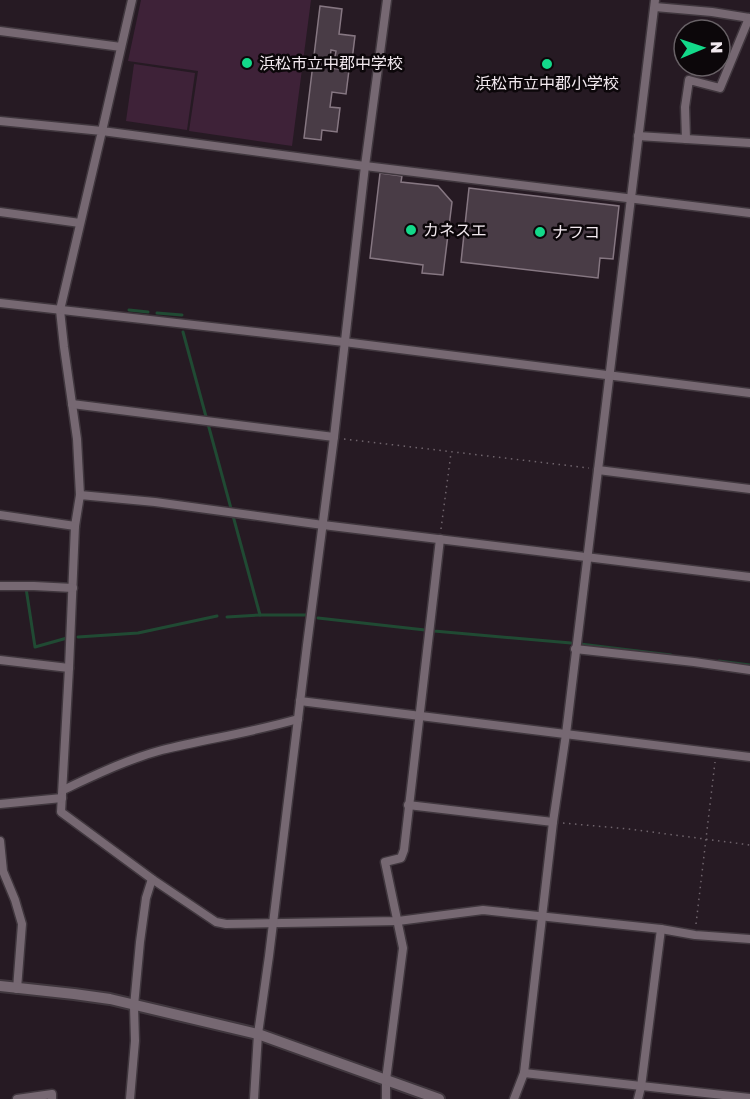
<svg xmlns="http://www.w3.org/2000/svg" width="750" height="1099" font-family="'Golos Text','Noto Sans JP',sans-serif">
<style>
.green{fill:#3e2238}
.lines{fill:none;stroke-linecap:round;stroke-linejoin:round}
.stream{stroke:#204a33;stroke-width:3}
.building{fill:#493c46;stroke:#867782;stroke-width:1.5}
.minor-casing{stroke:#40373e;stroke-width:11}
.tertiary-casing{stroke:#40373e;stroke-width:14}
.path{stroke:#70656d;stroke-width:1.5;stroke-dasharray:1.5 4.5;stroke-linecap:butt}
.minor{stroke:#766872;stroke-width:8}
.tertiary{stroke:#766872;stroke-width:10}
.poi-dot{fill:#13d98a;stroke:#0c070a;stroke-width:2}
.labels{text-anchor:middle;stroke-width:5;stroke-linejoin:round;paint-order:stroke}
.poi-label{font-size:16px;fill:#f2e9ef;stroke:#0c070a;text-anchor:start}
</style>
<rect width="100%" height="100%" fill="#261a23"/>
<g class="green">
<polygon points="141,0 311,0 292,146 189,131 198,71 128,61"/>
<polygon points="134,64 195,73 187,130 126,121"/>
</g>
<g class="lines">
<g class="stream">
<polyline points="129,310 148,312"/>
<polyline points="157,313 182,315"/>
<polyline points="183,332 260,615"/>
<polyline points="24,588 26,588 35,647 67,638"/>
<polyline points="227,617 260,615 306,615"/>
<polyline points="318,618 434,631 571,643"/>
<polyline points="78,637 138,633 217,616"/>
<polyline points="580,644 671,655"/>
<polyline points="719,661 750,665"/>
</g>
</g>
<g class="building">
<polygon points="320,6 342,9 339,34 355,36 352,60 335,57 336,51 331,50 329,68 349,70 346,94 332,92 330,107 340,108 337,132 322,130 321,140 304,138"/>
<polygon points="380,173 402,176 401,182 438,186 452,202 443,275 422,273 423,265 370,258"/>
<polygon points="469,188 619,206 613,259 600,258 598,278 461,262"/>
</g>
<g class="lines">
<g class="minor-casing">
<g id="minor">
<polyline points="132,0 102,131 365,166 750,213"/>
<polyline points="655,7 712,12 750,18"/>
<polyline points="0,31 121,47"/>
<polyline points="0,121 102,131 60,310 64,347 77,439 80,495"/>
<polyline points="638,136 750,143"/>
<polyline points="686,139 685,107 689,80 720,88 749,18"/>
<polyline points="0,212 80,223"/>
<polyline points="0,303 344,342 750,393"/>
<polyline points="72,404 334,437"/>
<polyline points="598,470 750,489"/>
<polyline points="0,515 75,526 80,495 155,502 323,525 750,577"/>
<polyline points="75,526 69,668 61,812 152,879 216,922 226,924 398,921 483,910 661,929 695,935 750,939"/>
<polyline points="0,586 34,586 73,588"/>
<polyline points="575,649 694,662 750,670"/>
<polyline points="0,660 69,668"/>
<polyline points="300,701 750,757"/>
<path d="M63,790C95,775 128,759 162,750C207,739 253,732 298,719"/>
<polyline points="0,804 62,798"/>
<polyline points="408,805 553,822"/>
<polyline points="0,841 3,871 15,900 22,924 17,989"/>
<polyline points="524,1073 750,1098"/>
<polyline points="17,1099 52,1094 52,1099"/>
<polyline points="130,1099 135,1041 134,1006 140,942 146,898 152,879"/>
<polyline points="254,1099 258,1034 269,956 307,645 334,437 365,166 387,0"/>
<polyline points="386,1099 386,1080 403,948 385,862 401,858 404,850 440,539"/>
<polyline points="514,1099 524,1073 553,822 566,734 655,0"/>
<polyline points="638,1099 641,1087 661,929"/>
</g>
</g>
<g class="tertiary-casing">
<polyline id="tertiary" points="0,986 74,994 110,999 258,1034 439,1099"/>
</g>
<g class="path">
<polyline points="344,439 589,468"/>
<polyline points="441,529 451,453"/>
<polyline points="563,823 629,829 750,845"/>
<polyline points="696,924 715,762"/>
</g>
<use href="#minor" class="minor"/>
<use href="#tertiary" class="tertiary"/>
</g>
<g class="poi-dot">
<circle cx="247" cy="63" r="6"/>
<circle cx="547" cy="64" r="6"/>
<circle cx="411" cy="230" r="6"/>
<circle cx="540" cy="232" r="6"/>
</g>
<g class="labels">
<g class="poi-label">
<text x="259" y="69">浜松市立中郡中学校</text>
<text x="547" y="89" text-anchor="middle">浜松市立中郡小学校</text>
<text x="423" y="236">カネスエ</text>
<text x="552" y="238">ナフコ</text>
</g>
</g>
<g transform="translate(702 48) rotate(88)"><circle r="28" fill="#0c070a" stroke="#686166" stroke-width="1.5"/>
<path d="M0-4.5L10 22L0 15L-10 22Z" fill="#13d98a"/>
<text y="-9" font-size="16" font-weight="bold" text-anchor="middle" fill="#f2e9ef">N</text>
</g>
</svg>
